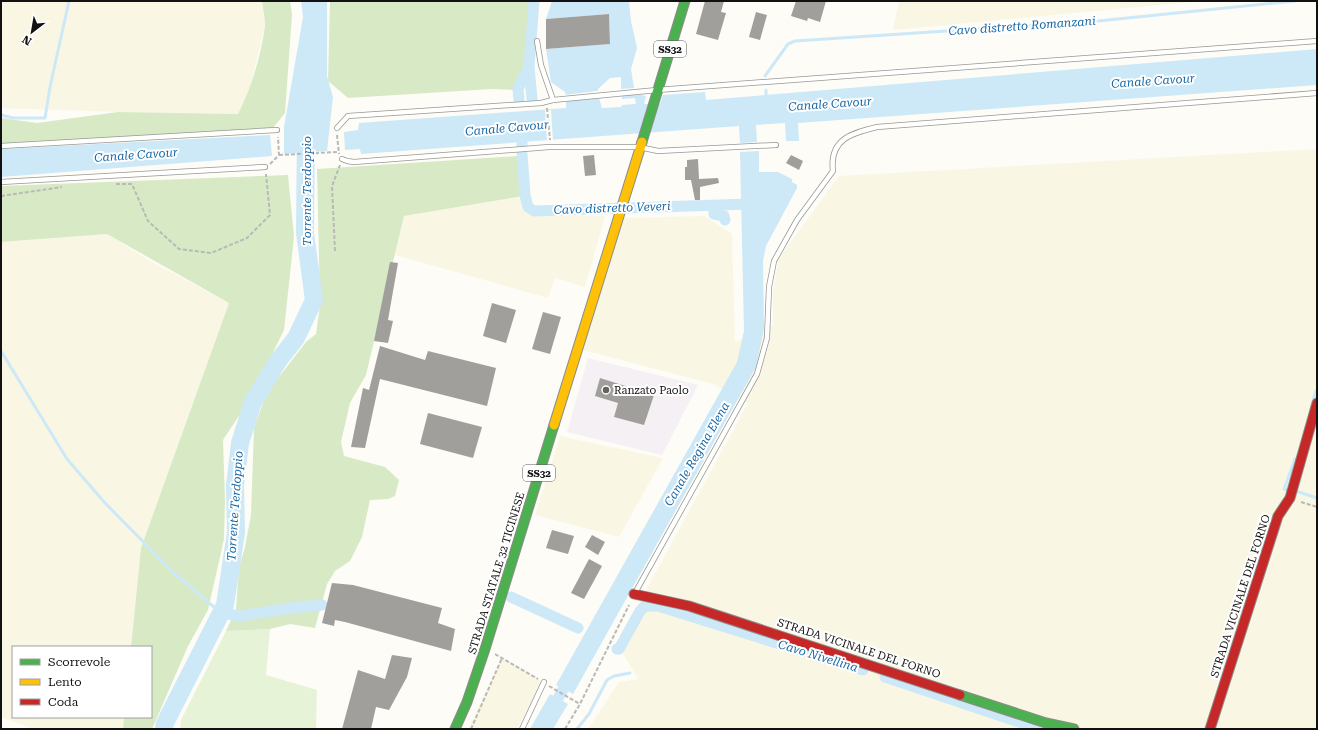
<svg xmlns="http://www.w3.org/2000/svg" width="1318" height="730" font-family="'Roboto Serif',serif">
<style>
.industrial{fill:#f5f0f3}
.farmland{fill:#f9f7e4}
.green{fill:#e7f3d7}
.forest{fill:#d8eac5}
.water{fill:#cde8f7}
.pier{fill:#fdfcf7}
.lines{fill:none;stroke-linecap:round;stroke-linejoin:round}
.stream{stroke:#cde8f7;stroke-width:3}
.canal{stroke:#cde8f7;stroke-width:11}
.river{stroke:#cde8f7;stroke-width:18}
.building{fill:#a19f9c}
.lane-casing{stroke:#979795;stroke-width:6}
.fast-casing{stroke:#8e8d8b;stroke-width:11}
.slow-casing{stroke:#8e8d8b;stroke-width:11}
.jam-casing{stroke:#8e8d8b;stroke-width:11}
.path{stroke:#b9b9b8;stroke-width:2;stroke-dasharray:4 2;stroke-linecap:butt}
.lane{stroke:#fffffe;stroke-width:4.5}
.fast{stroke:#4caf50;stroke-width:9}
.slow{stroke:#ffc107;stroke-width:9}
.jam{stroke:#c62828;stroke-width:9}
.poi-dot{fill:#646362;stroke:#fff;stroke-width:1.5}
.labels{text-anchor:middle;stroke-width:4;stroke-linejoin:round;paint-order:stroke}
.shield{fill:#fff;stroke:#585858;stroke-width:1}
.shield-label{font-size:10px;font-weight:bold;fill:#111}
.poi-label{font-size:11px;fill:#111;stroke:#fff;text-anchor:start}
.street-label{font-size:11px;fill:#111;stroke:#fff}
.water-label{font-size:12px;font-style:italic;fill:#1768a6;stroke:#fff}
</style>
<rect width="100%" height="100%" fill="#fdfcf7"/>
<polygon class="industrial" points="588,358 698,385 662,455 567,432"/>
<g class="farmland">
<polygon points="1,1 262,1 265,24 249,93 238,114 118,112 1,108"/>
<polygon points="899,1 1201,1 893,30"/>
<polygon points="1317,149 1317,729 588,729 619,682 638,679 617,643 748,403 713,384 583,350 623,218 705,216 732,234 735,342 773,326 773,289 779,258 839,176"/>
<polygon points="523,196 528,214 605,216 585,287 555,278 548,298 395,255 404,216"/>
<polygon points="107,234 147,259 229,303 141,548 131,647 13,647 13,717 124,717 123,729 33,729 1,717 1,242"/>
<polygon points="560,436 663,458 619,537 535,515"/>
<polygon points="502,658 544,682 517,729 468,729"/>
</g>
<polygon class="green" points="270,629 266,675 317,690 316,729 180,729 181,720 226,631"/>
<g class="forest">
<path d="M262,1H290L292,14L285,113L273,128L1,144V118L37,123L118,112L238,114C252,87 261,55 265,26C265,18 263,9 262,1Z"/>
<polygon points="330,1 530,1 525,66 514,90 491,89 348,98 328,81"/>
<polygon points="519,156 523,196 404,216 366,375 350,403 341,442 344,456 385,467 399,480 395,496 388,499 370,500 362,537 350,561 335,571 327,584 315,628 290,624 270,629 226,631 236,609 239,567 245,547 251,515 254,428 263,403 275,382 306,342 316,334 320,305 317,169"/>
<polygon points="288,175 294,237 284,330 250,399 223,440 225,501 224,539 208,610 188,646 152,729 123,729 124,717 151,717 151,647 131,647 141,548 229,303 107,234 1,242 1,186"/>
</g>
<g class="water">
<polygon points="301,1 327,1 327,76 333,97 327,151 284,154 284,127 303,17"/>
<polygon points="552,1 629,1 631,21 637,48 631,69 634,88 621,89 621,77 610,78 598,89 598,91 566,95 565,92 551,82 546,49 610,44 609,14 546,19"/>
<polygon points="1317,49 1317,85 798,123 799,141 786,141 785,123 756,125 757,142 740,143 739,126 361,154 360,149 345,150 344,132 358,130 359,123 566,108 566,100 599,98 602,108 621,107 622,105 636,104 635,98 622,99 622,95 637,94 646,96 644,104 660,104 663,95 705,92 706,100"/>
<polygon points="270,135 272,156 1,177 1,149"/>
<polygon points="759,151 759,172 778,172 792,179 792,182 797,185 797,188 766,246 763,261 764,328 756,367 573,694 556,685 737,362 744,331 740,152"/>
<polygon points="550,694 568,704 553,729 530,729"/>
</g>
<g class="pier">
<polygon points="598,91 599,93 566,97 566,95"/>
<polygon points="545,110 551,110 553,141 547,141"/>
</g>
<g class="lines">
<g class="stream">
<polyline points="765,76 788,44 795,41 1098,21 1295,1"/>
<polyline points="766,90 766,97"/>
<polyline points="1,115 13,118 45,118 50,87 69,1"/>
<polyline points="1,351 67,459 105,503 174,573 221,613"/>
<polyline points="1313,400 1316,391"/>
<polyline points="1289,490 1284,489 1295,459"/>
<polyline points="1296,491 1317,498"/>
<polyline points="577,729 589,714 607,680 614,676 630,673"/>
</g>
<g class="canal">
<polyline points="529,67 532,99"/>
<polyline points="519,100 518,89 529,66 534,1"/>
<polyline points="522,143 522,147"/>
<polyline points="522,154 525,195 528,207 534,211 750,204"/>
<polyline points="714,206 714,214 724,216 725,220"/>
<polyline points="511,597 578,628"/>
<polyline points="221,613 240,616 290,608 322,605"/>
<polyline points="617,649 619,649 640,611 645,606 658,606 863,670"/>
<polyline points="885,677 1040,729"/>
<polyline points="541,729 571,675"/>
</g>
<polyline class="river" points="164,729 165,723 225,605 236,532 235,486 240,443 253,402 278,361 296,338 314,300 305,233 306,128"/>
</g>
<g class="building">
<polygon points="705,1 724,1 721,12 726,13 718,40 696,34"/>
<polygon points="796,1 826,1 820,22 808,18 807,21 791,16"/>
<polygon points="756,12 767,15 760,40 749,37"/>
<polygon points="609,14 610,44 546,49 546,19"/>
<polygon points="594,155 596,175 585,176 583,156"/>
<polygon points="791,155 803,161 799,170 786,163"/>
<polygon points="698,159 699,179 718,178 719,183 700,187 700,200 695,200 691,180 685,180 685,167 687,167 687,160"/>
<polygon points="390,262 398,263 388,320 393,321 388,343 374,341"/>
<polygon points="492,303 516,310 506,343 483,336"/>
<polygon points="543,312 561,317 550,354 532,349"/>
<polygon points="380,346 425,360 428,351 496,368 487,406 380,379 365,448 351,447 363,388 369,390"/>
<polygon points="600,378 654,395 644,425 614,417 618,403 595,396"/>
<polygon points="428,413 482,427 473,458 420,444"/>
<polygon points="552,530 574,536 568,554 546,548"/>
<polygon points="592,535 605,542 598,555 585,547"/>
<polygon points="589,559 602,566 584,599 571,593"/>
<polygon points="332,583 353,585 442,608 438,623 455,629 451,651 345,622 335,620 334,626 322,623"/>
<polygon points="392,655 412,658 407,677 389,710 376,707 371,729 342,729 358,670 385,679"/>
</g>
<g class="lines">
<g class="lane-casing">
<g id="lane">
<polyline points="537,41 541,65 553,100"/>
<polyline points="337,128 348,116 541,103 553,100 657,90 1317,41"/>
<polyline points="1,146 277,130"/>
<polyline points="342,159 347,161 354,162 549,147 639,147 658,151 776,145"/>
<polyline points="1,182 265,167"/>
<path d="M635,593L757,374L767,338L769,287L774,261L797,220L833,171C829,139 852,133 877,127L1317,93"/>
<polyline points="522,729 544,682"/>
</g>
</g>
<g class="fast-casing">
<g id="fast">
<polyline points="642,142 685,1"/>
<polyline points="960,695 1046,723 1074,729"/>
<polyline points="455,729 467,702 485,649 554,425"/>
</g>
</g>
<g class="slow-casing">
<polyline id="slow" points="554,425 642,142"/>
</g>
<g class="jam-casing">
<g id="jam">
<polyline points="634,594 689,606 960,695"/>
<polyline points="1210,729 1278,516 1290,498 1317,403"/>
</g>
</g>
<g class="path">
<polyline points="547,108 550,140"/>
<polyline points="337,135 339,154"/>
<polyline points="279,155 337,152"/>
<polyline points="270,164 279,155 278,137"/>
<polyline points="116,184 132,184 148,221 179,249 211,253 247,238 270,215 266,174"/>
<polyline points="1,196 62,187"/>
<polyline points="335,251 332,186 340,165"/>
<polyline points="1301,502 1317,507"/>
<polyline points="495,654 538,679"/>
<polyline points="549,686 580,704"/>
<polyline points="471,729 502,658"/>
<polyline points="565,729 580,704 629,605"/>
</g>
<use href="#lane" class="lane"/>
<use href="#fast" class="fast"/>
<use href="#slow" class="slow"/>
<use href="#jam" class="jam"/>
</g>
<circle class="poi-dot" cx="606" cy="390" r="4"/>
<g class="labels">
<g class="shield">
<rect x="654" y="41" width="32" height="16" rx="3"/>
<rect x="523" y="465" width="32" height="16" rx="3"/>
</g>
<g class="shield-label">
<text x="670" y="53">SS32</text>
<text x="539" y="477">SS32</text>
</g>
<g class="poi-label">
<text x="614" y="394">Ranzato Paolo</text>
</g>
<g class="street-label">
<text transform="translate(496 573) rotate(-73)" y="4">STRADA STATALE 32 TICINESE</text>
<text transform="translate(1240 596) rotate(-72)" y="4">STRADA VICINALE DEL FORNO</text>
<text transform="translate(859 648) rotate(18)" y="4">STRADA VICINALE DEL FORNO</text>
</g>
<g class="water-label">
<text transform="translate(1022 26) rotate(-4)" y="4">Cavo distretto Romanzani</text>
<text transform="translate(1153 81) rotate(-4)" y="4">Canale Cavour</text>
<text transform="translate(830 104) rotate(-4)" y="4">Canale Cavour</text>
<text transform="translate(507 128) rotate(-5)" y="4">Canale Cavour</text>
<text transform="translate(136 155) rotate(-4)" y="4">Canale Cavour</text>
<text transform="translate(307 191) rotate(-90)" y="4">Torrente Terdoppio</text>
<text transform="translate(612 208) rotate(-2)" y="4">Cavo distretto Veveri</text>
<text transform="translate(697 454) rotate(-60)" y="4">Canale Regina Elena</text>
<text transform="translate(235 506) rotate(-86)" y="4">Torrente Terdoppio</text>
<text transform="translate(818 656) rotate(17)" y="4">Cavo Nivellina</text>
</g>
</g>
<rect width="1318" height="730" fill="none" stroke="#111111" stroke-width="4"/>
<rect x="12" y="646" width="140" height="72" fill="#ffffff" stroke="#a0a0a0"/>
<rect x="20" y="659" width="20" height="6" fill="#4caf50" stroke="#a0a0a0"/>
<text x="48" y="666" font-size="12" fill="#111111">Scorrevole</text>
<rect x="20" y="679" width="20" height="6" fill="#ffc107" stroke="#a0a0a0"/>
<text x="48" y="686" font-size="12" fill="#111111">Lento</text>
<rect x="20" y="699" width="20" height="6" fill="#c62828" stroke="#a0a0a0"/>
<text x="48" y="706" font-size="12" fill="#111111">Coda</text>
<g transform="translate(32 32) rotate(211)" stroke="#ffffff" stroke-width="3" paint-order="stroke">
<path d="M0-3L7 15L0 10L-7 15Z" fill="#111111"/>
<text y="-6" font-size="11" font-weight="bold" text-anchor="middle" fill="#111111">N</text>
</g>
</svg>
